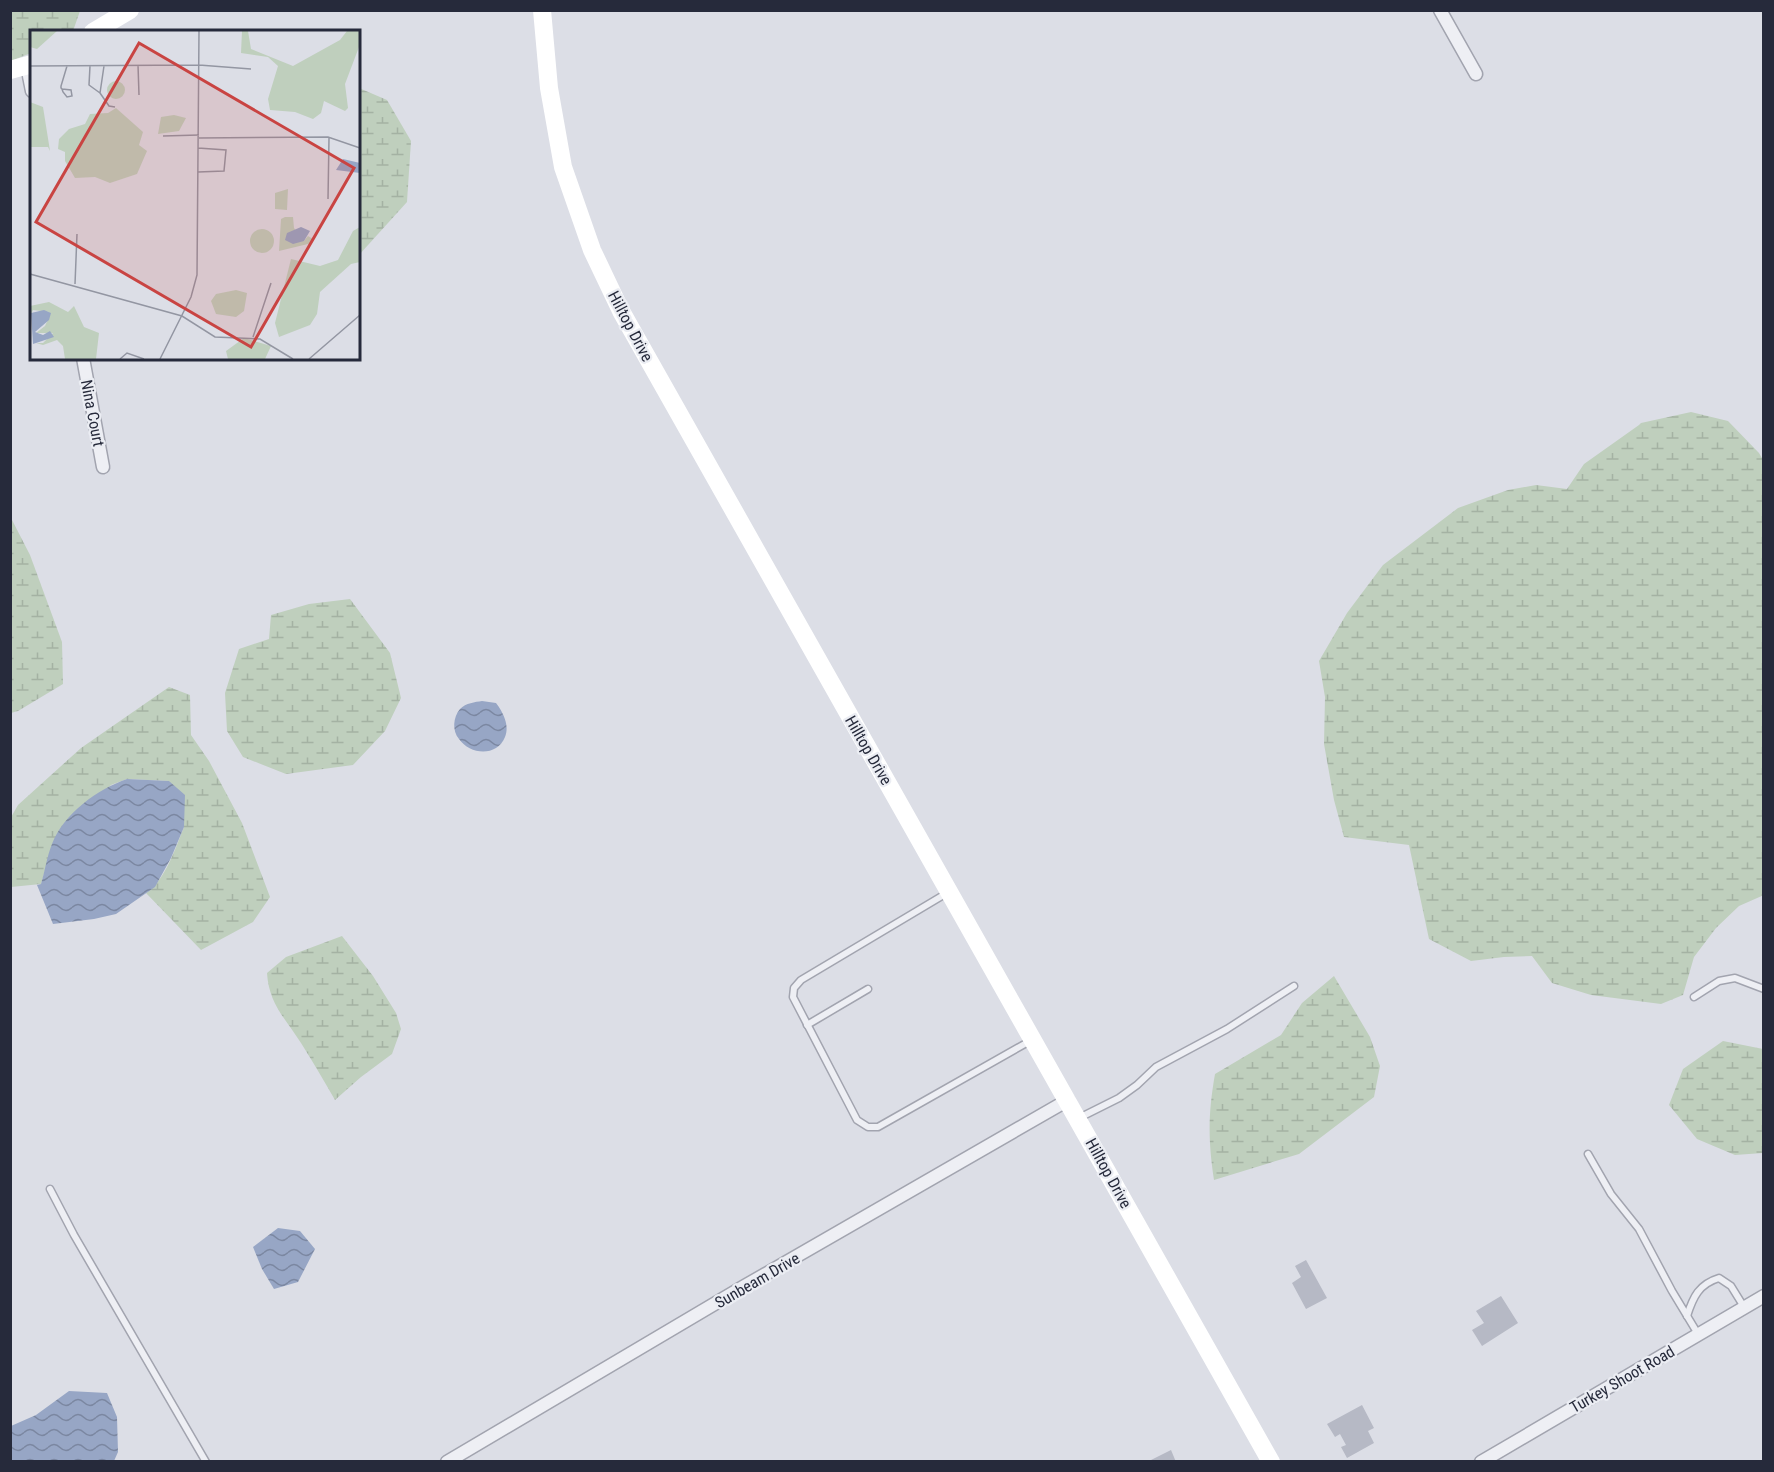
<svg xmlns="http://www.w3.org/2000/svg" width="1774" height="1472" font-family="'Roboto Condensed',sans-serif">
<style>
.wetland{fill:url(#wetland-marsh)}
.water{fill:url(#water-waves)}
.building{fill:#b6b9c5}
.lines{fill:none;stroke-linecap:round;stroke-linejoin:round}
.lane-casing{stroke:#a2a4af;stroke-width:9}
.street-casing{stroke:#a2a4af;stroke-width:15}
.lane{stroke:#eeeff4;stroke-width:6}
.street{stroke:#eeeff4;stroke-width:12}
.secondary{stroke:#fff;stroke-width:18}
.labels{text-anchor:middle;stroke-width:4.5;stroke-linejoin:round;paint-order:stroke}
.street-label{font-size:16px;fill:#262a3b;stroke:#ebedf3}
.inset-road{fill:none;stroke:#9396a2;stroke-width:1.5}
.view{fill:#c94442;fill-opacity:0.15;stroke:#c94442;stroke-width:3}
.inset-edge{fill:none;stroke:#262a3b;stroke-width:3}
</style>
<defs>
<pattern id="wetland-marsh" width="20" height="14" patternUnits="userSpaceOnUse" patternTransform="scale(1.5)"><rect width="20" height="14" fill="#bfcfbd"/><path d="M1 5h8M5 5V1M11 12h8M15 12V8" fill="none" stroke="#a4b2a3"/></pattern>
<pattern id="water-waves" width="16" height="10" patternUnits="userSpaceOnUse" patternTransform="scale(1.5)"><rect width="16" height="10" fill="#97a6c5"/><path d="M0 5q4-4 8 0t8 0" fill="none" stroke="#7b87a1"/></pattern>
</defs>
<rect width="100%" height="100%" fill="#dcdee6"/>
<g class="wetland">
<polygon points="11,11 80,11 73,31 32,32 31,53 11,61"/>
<polygon points="359,88 387,100 411,141 407,202 359,255"/>
<polygon points="1691,412 1728,421 1759,453 1763,460 1764,895 1739,906 1716,928 1694,957 1683,995 1661,1004 1591,995 1552,983 1532,956 1504,957 1471,961 1429,939 1409,845 1344,837 1334,800 1324,744 1325,697 1319,661 1347,613 1383,565 1458,508 1508,490 1536,485 1567,489 1584,464 1639,425 1641,423"/>
<polygon points="11,518 30,555 62,642 63,684 18,711 11,713"/>
<polygon points="350,599 390,653 401,698 385,731 353,765 286,774 243,757 227,731 225,693 239,649 269,639 271,615 309,604"/>
<path d="M169,687L190,695L191,735L209,761L242,823L270,897L253,922L201,950L146,893C166,879 175,849 184,827L169,781L127,779L111,785L53,843L41,884L11,887L10,819L18,805L81,748Z"/>
<path d="M342,936L373,976L396,1013L401,1029L392,1054L361,1077L335,1100C324,1081 313,1062 301,1043C285,1018 269,1004 267,973L286,957Z"/>
<path d="M1334,976L1370,1037L1380,1066L1374,1097L1299,1154L1214,1180C1208,1140 1208,1114 1215,1074L1281,1035L1302,1003Z"/>
<polygon points="1723,1041 1763,1049 1763,1153 1735,1155 1697,1139 1669,1105 1683,1069"/>
</g>
<g class="water">
<path d="M482,701L496,703C503,712 510,726 505,737C497,757 470,755 459,739C452,731 453,717 460,709C466,703 475,702 482,701Z"/>
<path d="M127,779L169,781L185,795L184,827L171,858L155,887L116,914L94,919L53,924L37,885L41,884C45,871 47,856 52,844C64,813 98,789 127,779Z"/>
<polygon points="278,1228 300,1231 315,1249 298,1282 274,1289 262,1269 253,1247"/>
<polygon points="69,1391 107,1393 117,1417 118,1452 114,1461 11,1461 11,1426 36,1415"/>
</g>
<g class="building">
<polygon points="1306,1260 1327,1298 1306,1309 1292,1283 1301,1277 1295,1266"/>
<polygon points="1501,1296 1518,1323 1482,1346 1472,1330 1484,1323 1476,1311"/>
<polygon points="1362,1405 1374,1428 1368,1431 1374,1443 1347,1458 1341,1447 1346,1445 1340,1434 1335,1437 1327,1424"/>
<polygon points="1171,1450 1176,1462 1147,1462"/>
</g>
<g class="lines">
<g class="lane-casing">
<g id="lane">
<polyline points="947,893 801,980 794,988 793,997 857,1120 868,1127 878,1127 1030,1041"/>
<polyline points="1694,997 1719,981 1735,978 1764,989"/>
<polyline points="807,1025 868,989"/>
<polyline points="1079,1118 1119,1098 1137,1085 1156,1067 1227,1029 1294,986"/>
<polyline points="1588,1154 1611,1194 1639,1229 1672,1291 1698,1334"/>
<polyline points="50,1189 74,1235 206,1462"/>
<path d="M1687,1316C1693,1297 1699,1284 1719,1278L1731,1286L1744,1307"/>
</g>
</g>
<g class="street-casing">
<g id="street">
<polyline points="1440,10 1476,74"/>
<polyline points="27,66 32,91"/>
<polyline points="83,358 103,467"/>
<polyline points="447,1462 743,1287 1068,1100"/>
<polyline points="1481,1462 1764,1296"/>
</g>
</g>
<use href="#lane" class="lane"/>
<use href="#street" class="street"/>
<g class="secondary">
<polyline points="542,10 549,88 563,167 592,250 621,311 1271,1462"/>
<polyline points="93,32 130,10"/>
<polyline points="10,70 32,64"/>
</g>
</g>
<g class="labels">
<g class="street-label">
<text transform="translate(631 326) rotate(62)" y="6">Hilltop Drive</text>
<text transform="translate(93 413) rotate(79)" y="6">Nina Court</text>
<text transform="translate(869 750) rotate(60)" y="6">Hilltop Drive</text>
<text transform="translate(1109 1173) rotate(61)" y="6">Hilltop Drive</text>
<text transform="translate(757 1280) rotate(-30)" y="6">Sunbeam Drive</text>
<text transform="translate(1622 1379) rotate(-30)" y="6">Turkey Shoot Road</text>
</g>
</g>
<g transform="translate(30 30)">
<rect width="330" height="330" fill="#dcdee6"/>
<path d="M0,72L13,77L20,121L18,117H0Z" fill="#bfcfbd"/>
<path d="M0,1H27L7,19L0,17ZM212,1H218L221,19L263,36L310,10L317,1H330L329,17L315,54L318,78L315,81L294,71L291,83L283,89L265,82L240,80L238,69L248,36L238,27L211,23ZM77 60a9 9 0 1 1 18 0a9 9 0 1 1-18 0ZM86,78L113,102L109,115L117,121L107,144L80,153L65,147L45,148L35,131V122L28,119L29,109L39,99L55,94L60,84L78,83ZM144,85L156,88L149,101L128,104L131,87ZM258,159L257,180L245,179V163ZM255,187H263L264,198L274,211L278,206L283,209L282,213L249,221L251,189ZM330,197V232L321,234L290,262L287,284L280,295L249,307L245,293L261,229L290,236L308,230L323,201ZM220 211a12 12 0 1 1 24 0a12 12 0 1 1-24 0ZM206,260L217,263L214,281L206,287L186,284L181,271L186,264ZM19,272L38,282L44,276L54,297L69,303L66,329H35L33,316L27,310L13,315L6,313H13L23,303H6L15,296L20,285L19,282L3,280L0,286V276ZM214,308L241,316L235,329H198L196,321Z" fill="#bfcfbd"/>
<path d="M313,129L330,133V143L306,140ZM271,197L280,201L274,211L263,214L255,210L257,203ZM14,280L21,283L19,290L5,302L13,305L20,301L24,307L3,314L1,283Z" fill="#97a6c5"/>
<path class="inset-road" d="M108,35L109,65M0,36L169,35L221,39M60,36L59,55L70,63L74,36M32,59L41,60L42,66L37,67L33,62L32,59L31,58V56L37,36M70,63L79,76L85,77M133,106L169,105M169,108L298,107L330,118M168,142L194,141L196,120L168,118M298,169L299,108M0,244L152,286L185,307L230,309L263,329M45,254L47,204M223,307L241,253M90,329L97,323L114,329M130,329L161,267L167,245L169,1M279,329L330,285"/>
<path class="view" d="M109,13L324,138L221,317L6,192Z"/>
<rect width="330" height="330" class="inset-edge"/>
</g>
<rect width="1774" height="1472" fill="none" stroke="#262a3b" stroke-width="24"/>
</svg>
